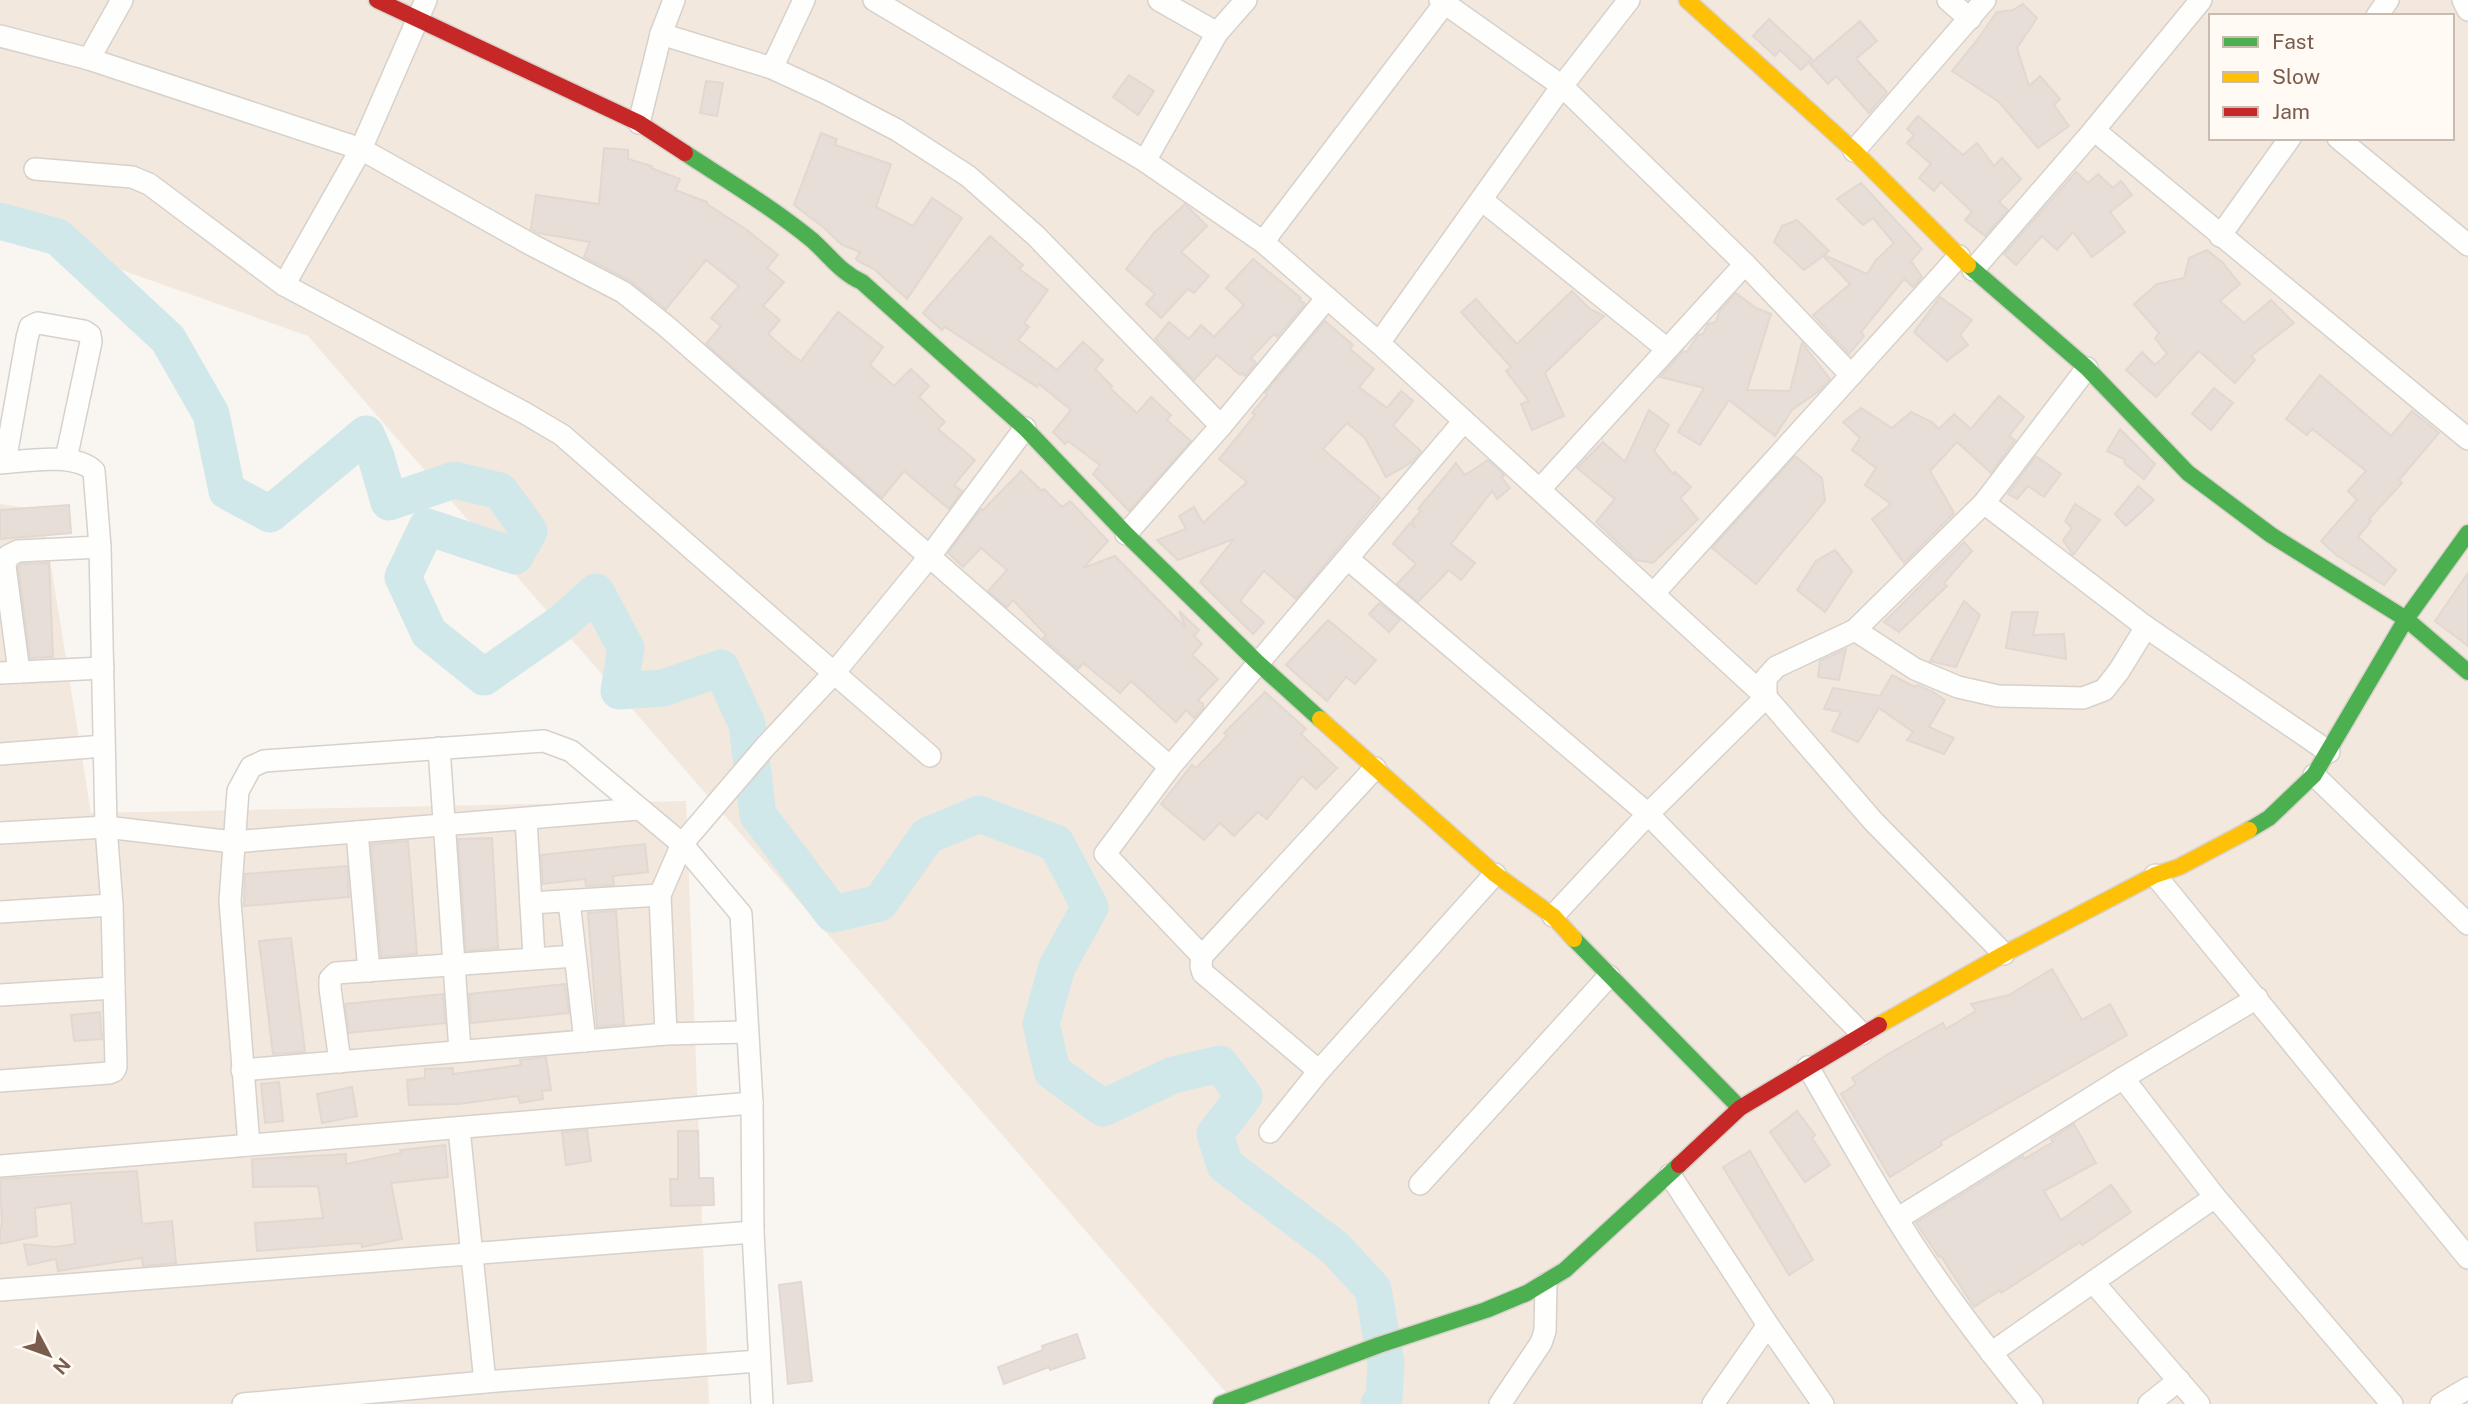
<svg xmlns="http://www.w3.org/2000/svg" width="2468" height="1404" font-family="'Public Sans',sans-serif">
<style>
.residential{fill:#f2e8de;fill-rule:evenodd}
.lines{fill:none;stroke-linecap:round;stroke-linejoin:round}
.river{stroke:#d0e8ea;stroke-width:37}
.building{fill:#e6ded7;stroke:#e2d8d2;stroke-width:2}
.street-casing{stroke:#d7d1cb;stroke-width:24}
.fast-casing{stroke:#d9d2cb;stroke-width:19}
.slow-casing{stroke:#d9d2cb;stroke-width:19}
.jam-casing{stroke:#d9d2cb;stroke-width:19}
.street{stroke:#fefefd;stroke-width:21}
.fast{stroke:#4caf50;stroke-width:16}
.slow{stroke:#ffc107;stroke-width:16}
.jam{stroke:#c62828;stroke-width:16}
</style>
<rect width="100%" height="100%" fill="#f9f5f0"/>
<g class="residential">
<path d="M0,0H2468V1404H1236L308,336L0,227ZM2211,16H2452V138H2211Z"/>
<polygon points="0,504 42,510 91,813 686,801 709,1404 0,1404"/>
</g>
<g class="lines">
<polyline class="river" points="0,221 58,237 168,339 211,414 227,491 270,514 366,434 376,457 389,502 454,480 500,491 529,531 515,556 427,527 403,577 429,633 484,677 560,624 596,592 626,648 619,691 663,688 721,668 747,724 758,815 833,914 880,903 927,836 979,814 1056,843 1090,907 1057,967 1041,1024 1052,1071 1103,1108 1173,1075 1220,1064 1244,1096 1215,1134 1225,1165 1335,1248 1373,1289 1386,1363 1384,1398 1379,1404"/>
</g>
<g class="building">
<polygon points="2023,4 2037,18 2017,48 2029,86 2040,76 2060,99 2054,105 2069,126 2038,148 1999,102 1952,71 1978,39 1997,12 2013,10"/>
<polygon points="1769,19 1812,59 1801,70 1780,50 1775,56 1753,36"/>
<polygon points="1860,21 1877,41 1856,59 1887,92 1869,113 1836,76 1828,84 1810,64"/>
<polygon points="1129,75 1154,91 1138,115 1113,97"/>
<polygon points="706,81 723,83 717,116 700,113"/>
<polygon points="1918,116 1963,155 1977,143 1994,166 2002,158 2021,179 1999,202 2008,210 1985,236 1965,220 1972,212 1941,182 1934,191 1919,178 1931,164 1907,143 1914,135 1907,129"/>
<polygon points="821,133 837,139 835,145 891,164 876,207 913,226 932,198 962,218 907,299 874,269 858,261 856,259 860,252 842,245 823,227 794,205"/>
<polygon points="604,148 628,150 628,159 652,166 651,168 680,179 675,190 707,202 707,204 747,230 778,255 767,268 784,282 763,306 780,320 768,334 792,355 801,361 838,312 883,347 870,365 894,386 911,369 929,386 919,397 945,422 938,429 975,460 954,485 962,491 949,509 904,471 882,498 706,344 721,326 711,318 739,286 706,260 666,309 629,280 584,257 590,242 538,233 531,229 536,195 599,204"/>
<polygon points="2076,172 2088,183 2098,174 2113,188 2121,181 2132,195 2110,212 2125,232 2092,257 2073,232 2057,250 2042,236 2016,265 2004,254"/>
<polygon points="1861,183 1922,249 1911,261 1922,277 1913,287 1904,279 1861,332 1864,336 1849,354 1813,315 1850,284 1823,256 1804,270 1774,242 1782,226 1797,220 1829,251 1824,255 1867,274 1876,260 1894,243 1873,218 1863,225 1837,199"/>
<polygon points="1185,204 1207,226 1181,252 1209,276 1194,293 1188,289 1161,318 1146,304 1155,294 1126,269 1154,233"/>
<polygon points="990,236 1023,265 1019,269 1048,290 1024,323 1029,327 1018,340 1057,370 1083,342 1103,360 1095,369 1112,386 1110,388 1137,413 1151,397 1171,415 1167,420 1191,441 1129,511 1093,474 1100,465 1068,441 1065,444 1053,432 1071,410 1039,384 1037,387 945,327 942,330 923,313"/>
<polygon points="2207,250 2223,263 2240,284 2220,301 2244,323 2271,300 2294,323 2251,356 2255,360 2235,383 2199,351 2156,397 2126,370 2142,352 2155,365 2167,354 2155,338 2159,333 2134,304 2157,284 2184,278 2189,258"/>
<polygon points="1253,259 1301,298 1299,300 1305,304 1277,337 1274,334 1251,358 1256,363 1245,376 1242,373 1240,375 1217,355 1194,380 1155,339 1169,322 1189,339 1201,325 1214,337 1244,305 1226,288"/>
<polygon points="1572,291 1590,309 1604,316 1545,373 1564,416 1532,430 1521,404 1529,401 1506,371 1511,367 1461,312 1476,299 1517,344"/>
<polygon points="1736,293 1756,308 1771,314 1747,390 1790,391 1802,343 1830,379 1819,391 1792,410 1775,436 1729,400 1700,445 1678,432 1704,388 1660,377 1683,351 1687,352 1698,335 1703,334 1708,324 1716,322 1719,312"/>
<polygon points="1940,297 1972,320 1960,335 1968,345 1947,361 1914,332"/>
<polygon points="1325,321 1353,345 1350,349 1374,369 1359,387 1387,408 1401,391 1413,401 1393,426 1421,451 1412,462 1386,477 1365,438 1347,423 1323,449 1380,498 1296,599 1264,571 1240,601 1264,622 1253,634 1200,582 1234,539 1178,560 1157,540 1186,529 1179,516 1194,507 1203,523 1247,482 1219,459 1255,415 1252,413 1267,395 1265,393"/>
<polygon points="2320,375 2391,436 2412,411 2439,433 2399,480 2402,483 2369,519 2371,521 2358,537 2396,570 2384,585 2336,555 2321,541 2357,500 2348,491 2366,471 2312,429 2307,435 2286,419"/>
<polygon points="2214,388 2233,403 2211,430 2192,414"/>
<polygon points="1999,396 2024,417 2009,436 2015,440 1991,473 1957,442 1930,471 1954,513 1904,563 1872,519 1891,504 1865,485 1876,468 1852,450 1860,438 1843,422 1861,408 1892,428 1911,412 1932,422 1939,429 1954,414 1971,429"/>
<polygon points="1649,410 1669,425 1654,451 1673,474 1675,472 1691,487 1680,498 1698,519 1653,563 1636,560 1596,522 1615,499 1577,468 1603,442 1625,462"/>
<polygon points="2120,429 2155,464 2144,479 2125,464 2124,459 2107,451"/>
<polygon points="1795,456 1822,478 1825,501 1756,584 1712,548"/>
<polygon points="2036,456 2061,474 2044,497 2028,486 2017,499 2008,494"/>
<polygon points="1488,460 1503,474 1504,476 1501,477 1510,488 1497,499 1492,491 1451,544 1475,563 1461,580 1449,570 1418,602 1397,584 1416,564 1393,544 1410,523 1416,528 1412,521 1421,511 1418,509 1456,463 1465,475"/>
<polygon points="1021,471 1042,491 1044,489 1062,507 1070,501 1108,541 1083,568 1115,556 1186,628 1179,611 1199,630 1194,636 1202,644 1192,655 1218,679 1198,700 1203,704 1203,708 1194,718 1186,710 1176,722 1131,681 1120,693 1083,663 1078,669 1043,638 1046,635 1013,600 1007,607 988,591 1007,570 981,548 963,567 948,553 981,509 983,510"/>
<polygon points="2138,486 2154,500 2126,526 2115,514"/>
<polygon points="2075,504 2100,520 2073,555 2063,540 2072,528 2065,521"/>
<polygon points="69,505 71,533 0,539 0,510"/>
<polygon points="1964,542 1972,551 1944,583 1947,586 1899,632 1884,622"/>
<polygon points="1835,550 1852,571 1825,612 1797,590 1816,561"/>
<polygon points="49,563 53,657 30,658 18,567 21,564"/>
<polygon points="2468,573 2468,646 2435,621"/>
<polygon points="1964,601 1980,615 1956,667 1930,661"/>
<polygon points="1379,603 1400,620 1389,632 1369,614"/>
<polygon points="2012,612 2038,612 2033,635 2064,634 2066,659 2006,648"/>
<polygon points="1328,620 1376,660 1355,684 1346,677 1327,701 1286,665"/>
<polygon points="1846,649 1839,680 1818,677 1820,661"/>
<polygon points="1892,675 1915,687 1917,685 1933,692 1945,700 1929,727 1954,738 1944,754 1907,740 1913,732 1879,708 1858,742 1832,731 1841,712 1824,709 1833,688 1880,696"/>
<polygon points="1265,692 1306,729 1301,734 1337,768 1316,789 1302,776 1267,819 1258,812 1234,836 1220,823 1204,840 1161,804 1192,765 1196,768 1227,736 1224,733"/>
<polygon points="492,838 498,948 466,951 458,839"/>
<polygon points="408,841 417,954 381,957 371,844"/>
<polygon points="645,844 648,872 613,876 614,885 586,886 585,879 543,884 541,855"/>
<polygon points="347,866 349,897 244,906 245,874"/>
<polygon points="616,911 624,1024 597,1027 588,913"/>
<polygon points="291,938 305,1052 273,1054 259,941"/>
<polygon points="2052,969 2082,1020 2110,1004 2127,1035 1940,1142 1942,1145 1890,1177 1841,1094 1856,1084 1852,1078 1888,1054 1943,1023 1946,1029 1976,1011 1971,1004 2009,995"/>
<polygon points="565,984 569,1013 471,1023 469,994"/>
<polygon points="443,994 445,1023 349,1033 345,1004"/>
<polygon points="100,1012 102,1039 74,1041 71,1015"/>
<polygon points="546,1057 551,1090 542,1091 543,1099 520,1103 518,1096 459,1104 409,1105 407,1080 425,1078 425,1069 453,1068 453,1074 521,1065 520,1060"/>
<polygon points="279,1082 283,1121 265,1123 261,1084"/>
<polygon points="352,1087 357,1116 322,1123 317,1094"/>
<polygon points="1797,1111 1815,1135 1812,1138 1830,1165 1805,1182 1770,1132"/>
<polygon points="2074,1124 2096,1163 2044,1191 2061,1220 2111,1185 2131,1212 2082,1245 2080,1242 2001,1293 2000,1290 1974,1307 1941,1256 1939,1257 1916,1223 2015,1161 2023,1156 2024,1159 2053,1142 2051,1139"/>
<polygon points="587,1130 591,1161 566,1165 562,1132"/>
<polygon points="678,1131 698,1131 699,1178 713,1178 714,1205 671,1206 670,1179 678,1179"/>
<polygon points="445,1145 448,1177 391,1183 402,1239 362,1247 361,1243 257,1251 255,1223 323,1218 318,1186 253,1187 252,1159 346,1154 346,1164 401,1153 400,1150"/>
<polygon points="1750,1151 1813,1260 1789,1275 1723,1167"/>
<polygon points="137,1171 142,1224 172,1221 176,1263 143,1266 142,1258 58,1271 56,1259 28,1265 24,1244 55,1247 75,1244 71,1203 35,1208 37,1236 0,1244 0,1226 2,1226 0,1179"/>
<polygon points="801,1282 812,1381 788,1384 779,1285"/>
<polygon points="1077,1334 1085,1358 1050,1370 1049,1367 1004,1384 998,1367 1043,1350 1042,1346"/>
</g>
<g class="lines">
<g class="street-casing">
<g id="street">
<polyline points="874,0 1145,161 1263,242 1379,343 1766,697 1873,821 2004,954"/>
<polyline points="1159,0 1217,33"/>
<polyline points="1440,0 1562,86 1745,264 1851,375"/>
<polyline points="1948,0 1970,19"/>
<polyline points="2463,0 2468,10"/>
<polyline points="2377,16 2388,0"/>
<polyline points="661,34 772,68 826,93 897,130 968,176 1036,236 1221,426"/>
<polyline points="0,36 89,59 361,149 532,245 623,292 666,326 1170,767"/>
<polyline points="89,59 122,0"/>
<polyline points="772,68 804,0"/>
<polyline points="639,123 661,34 674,0"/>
<polyline points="2094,130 2468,439"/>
<polyline points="2338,138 2468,245"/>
<polyline points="1854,151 1985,0"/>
<polyline points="1145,161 1217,33 1246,0"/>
<polyline points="35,169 132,177 149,184 284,285 523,412 562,435 834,673 930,556 1025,428"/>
<polyline points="1483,201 1667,349"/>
<polyline points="2220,236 2290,138"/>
<polyline points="1263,242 1445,3"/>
<polyline points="1973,270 2094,130 2201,0"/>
<polyline points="284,285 361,149 426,0"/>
<polyline points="1379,343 1562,86 1629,0"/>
<polyline points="5,462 27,338 30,327 38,323 84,331 90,335 91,342 66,459"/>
<path d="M0,463C25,461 75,452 94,471L100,547L106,827L112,905L116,1067L114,1071L109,1073L0,1081"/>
<polyline points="1540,489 1745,264"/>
<polyline points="1984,503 2146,627 2329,752"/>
<polyline points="1126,534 1221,426 1327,298"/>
<polyline points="1348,559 1648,814 1862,1034"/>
<polyline points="1654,593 1959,256"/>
<polyline points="1855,630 1915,669 1958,687 1998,696 2083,698 2104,690 2119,671 2146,627"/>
<polyline points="19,672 5,566 8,556 18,551 100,547"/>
<polyline points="0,673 103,668"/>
<polyline points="439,748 460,1051"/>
<polyline points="0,754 104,746"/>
<polyline points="2314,775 2468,924"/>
<polyline points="526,819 534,957"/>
<polyline points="357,832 369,971"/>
<polyline points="0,833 106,827 233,842 638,809"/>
<polyline points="2155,875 2468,1258"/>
<polyline points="569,901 585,1041"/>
<polyline points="531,903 660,895"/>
<polyline points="0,912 112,905"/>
<polyline points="1553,916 1648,814 1766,697 1766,678 1776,667 1855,630 1984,503 2087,368"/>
<polyline points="1202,956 1105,854 1170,767 1464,421"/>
<polyline points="0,995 114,988"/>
<polyline points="666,1034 660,895 682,844 765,747 834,673 930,756"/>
<polyline points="340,1062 330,988 330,979 336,973 575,956"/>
<path d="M1808,1067C1837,1117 1866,1169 1897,1219C1937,1284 1984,1345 2032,1404"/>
<polyline points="242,1070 666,1034 746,1032"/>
<polyline points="1319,1071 1203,973 1201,966 1202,956 1375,768"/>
<polyline points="2123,1078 2215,1197 2392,1404"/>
<polyline points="459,1129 485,1382"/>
<polyline points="1270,1132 1319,1071 1495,874"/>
<polyline points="249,1145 230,901 238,791 251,767 264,761 544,741 571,751 682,844 741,914 752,1103 753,1232 762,1404"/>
<polyline points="0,1166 752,1103"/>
<polyline points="1670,1175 1768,1325 1823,1404"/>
<polyline points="1420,1184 1609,976"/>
<polyline points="1897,1219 2123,1078 2257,998"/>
<polyline points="2093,1282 2199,1404"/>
<polyline points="0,1290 753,1232"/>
<polyline points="1991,1353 2215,1197"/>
<polyline points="243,1404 485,1382 758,1361"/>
<polyline points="1500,1404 1541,1343 1545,1331 1546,1284"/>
<polyline points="1713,1404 1768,1325"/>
<polyline points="2149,1404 2179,1380"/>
<polyline points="2441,1404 2468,1388"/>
</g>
</g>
<g class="fast-casing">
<g id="fast">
<path d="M685,153C728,181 773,208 812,240C829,255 841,273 862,282L1025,428L1126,534L1258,663L1320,719"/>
<polyline points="1968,265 2087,368 2188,473 2271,535 2406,619 2468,672"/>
<polyline points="2249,830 2269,818 2314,775 2406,619 2468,533"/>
<polyline points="1574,939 1740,1108"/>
<polyline points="1221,1404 1379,1345 1486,1310 1527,1293 1565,1270 1679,1165"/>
</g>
</g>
<g class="slow-casing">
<g id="slow">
<polyline points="1687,0 1854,151 1968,265"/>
<polyline points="1320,719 1495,874 1553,916 1574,939"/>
<polyline points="1879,1025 2004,954 2155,875 2179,867 2249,830"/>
</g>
</g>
<g class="jam-casing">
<g id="jam">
<polyline points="377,0 639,123 685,153"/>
<polyline points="1679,1165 1740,1108 1879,1025"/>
</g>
</g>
<use href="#street" class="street"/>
<use href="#fast" class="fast"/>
<use href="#slow" class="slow"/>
<use href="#jam" class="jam"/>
</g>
<rect x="2209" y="14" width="245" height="126" fill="#fffaf3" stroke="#cabbb1" stroke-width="2"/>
<rect x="2223" y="37" width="35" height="10" fill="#4caf50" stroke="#cabbb1" stroke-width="2"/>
<text x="2272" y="49" font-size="21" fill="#7a5c4d">Fast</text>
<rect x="2223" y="72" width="35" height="10" fill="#ffc107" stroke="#cabbb1" stroke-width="2"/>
<text x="2272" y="84" font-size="21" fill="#7a5c4d">Slow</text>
<rect x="2223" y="107" width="35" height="10" fill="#c62828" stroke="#cabbb1" stroke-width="2"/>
<text x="2272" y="119" font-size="21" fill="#7a5c4d">Jam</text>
<g transform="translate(49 1355) rotate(131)" stroke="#fffaf3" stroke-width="5" paint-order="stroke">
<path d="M0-5L12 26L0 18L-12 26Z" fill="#7a5c4d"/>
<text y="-10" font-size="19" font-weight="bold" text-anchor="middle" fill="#7a5c4d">N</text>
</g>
</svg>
